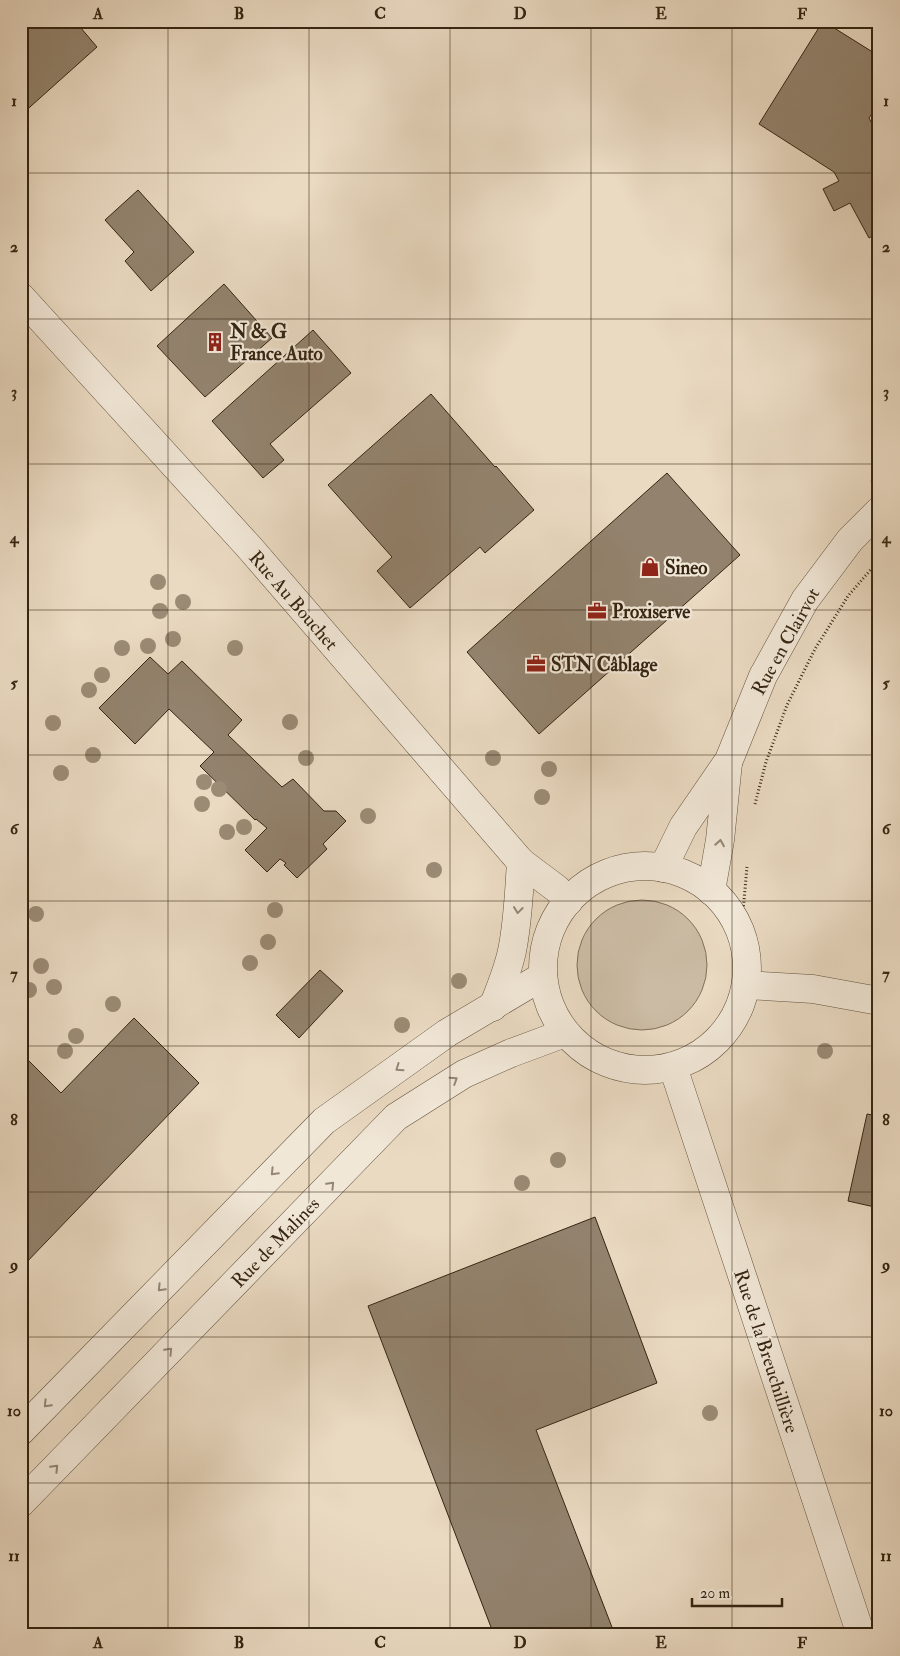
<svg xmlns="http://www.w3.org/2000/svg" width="900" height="1656" font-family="'IM FELL Double Pica',serif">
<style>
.green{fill:#cbbba4;stroke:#80705b}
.building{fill:#93836e;stroke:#352512}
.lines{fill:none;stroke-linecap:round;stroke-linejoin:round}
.street-casing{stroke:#62523e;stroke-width:29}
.path{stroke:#352512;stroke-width:3;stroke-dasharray:1 2.5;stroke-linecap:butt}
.street{stroke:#f1e7d7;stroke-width:28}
.tree{fill:#9b8b75}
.oneway{stroke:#938674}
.grid{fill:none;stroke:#352512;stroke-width:1;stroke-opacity:0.55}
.labels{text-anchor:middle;stroke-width:4.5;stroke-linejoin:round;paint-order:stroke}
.poi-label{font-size:19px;font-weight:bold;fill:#352512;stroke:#f1e7d7;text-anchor:start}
.street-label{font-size:19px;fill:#352512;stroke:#f1e7d7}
.neatline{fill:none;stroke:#352512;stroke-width:2}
.grid-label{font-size:16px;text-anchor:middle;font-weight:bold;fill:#352512}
</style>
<rect width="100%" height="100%" fill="#eadac2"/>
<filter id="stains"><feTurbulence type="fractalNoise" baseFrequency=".004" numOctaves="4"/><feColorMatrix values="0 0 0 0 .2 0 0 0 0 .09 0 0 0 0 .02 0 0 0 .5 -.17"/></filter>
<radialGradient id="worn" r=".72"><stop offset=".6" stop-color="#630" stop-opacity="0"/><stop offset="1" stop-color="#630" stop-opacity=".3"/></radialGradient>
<circle class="green" cx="642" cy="965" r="65"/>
<g class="building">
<polygon points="21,21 75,21 97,47 21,115"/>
<polygon points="823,21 879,56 879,103 869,118 879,137 879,232 869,238 850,203 834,211 823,189 839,181 834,172 759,124"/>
<polygon points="138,190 194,252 151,291 125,261 134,252 105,220"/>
<polygon points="224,284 272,338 205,397 157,346"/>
<polygon points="313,330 351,373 270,444 284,460 263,478 212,421"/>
<polygon points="431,394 495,467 496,466 534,510 485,553 480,547 410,608 377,571 392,557 328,485"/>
<polygon points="667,473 740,555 539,734 467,652"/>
<polygon points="150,657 168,674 182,661 242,720 228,735 282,787 293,779 324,811 336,811 346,821 323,844 327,849 297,878 284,865 286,863 280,859 267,872 245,850 267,828 256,819 255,820 200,766 214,752 169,709 135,744 99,708"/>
<polygon points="320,970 343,991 299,1038 276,1015"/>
<polygon points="134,1018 199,1083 21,1268 21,1053 61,1093"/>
<polygon points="867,1114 879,1116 879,1208 848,1201"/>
<polygon points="595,1217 657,1383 536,1430 615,1635 494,1635 368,1306"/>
</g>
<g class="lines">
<g class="street-casing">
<g id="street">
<polyline points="21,297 249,547 521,862 557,889 568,902"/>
<circle cx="645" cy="968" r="102"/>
<polyline points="663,868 683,827 729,760 763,676 805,600 850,540 879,511"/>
<polyline points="711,891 720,840 728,763"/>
<polyline points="746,985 813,989 879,1001"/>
<path d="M493,1007C500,989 508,970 512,951C518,922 519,891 521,862"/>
<polyline points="673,1067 861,1635"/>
<polyline points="21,1431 324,1121 447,1033 543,976"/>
<polyline points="21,1503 396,1117 464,1074 511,1053 565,1033"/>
</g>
</g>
<g class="path">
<polyline points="872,482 879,464"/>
<polyline points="755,804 766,762 787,705 815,649 848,596 879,560"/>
<polyline points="741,934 747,867"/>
</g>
<use href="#street" class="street"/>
</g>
<g class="tree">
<circle cx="158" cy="582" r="8"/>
<circle cx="183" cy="602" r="8"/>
<circle cx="160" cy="611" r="8"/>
<circle cx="173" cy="639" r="8"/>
<circle cx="148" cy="646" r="8"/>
<circle cx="122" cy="648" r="8"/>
<circle cx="235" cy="648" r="8"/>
<circle cx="102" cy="675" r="8"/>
<circle cx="89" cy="690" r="8"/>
<circle cx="290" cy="722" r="8"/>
<circle cx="53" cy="723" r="8"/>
<circle cx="93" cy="755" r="8"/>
<circle cx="306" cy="758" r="8"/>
<circle cx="493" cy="758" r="8"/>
<circle cx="549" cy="769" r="8"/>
<circle cx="61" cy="773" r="8"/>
<circle cx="204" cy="782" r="8"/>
<circle cx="219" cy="789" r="8"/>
<circle cx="542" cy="797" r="8"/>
<circle cx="202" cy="804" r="8"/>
<circle cx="368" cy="816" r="8"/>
<circle cx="244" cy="827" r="8"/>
<circle cx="227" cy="832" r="8"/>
<circle cx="434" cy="870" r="8"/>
<circle cx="275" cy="910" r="8"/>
<circle cx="36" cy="914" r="8"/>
<circle cx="268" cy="942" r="8"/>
<circle cx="250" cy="963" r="8"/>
<circle cx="41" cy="966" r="8"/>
<circle cx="459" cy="981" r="8"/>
<circle cx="54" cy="987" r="8"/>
<circle cx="29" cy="990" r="8"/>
<circle cx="113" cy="1004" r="8"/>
<circle cx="402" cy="1025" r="8"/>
<circle cx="76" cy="1036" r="8"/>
<circle cx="65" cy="1051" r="8"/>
<circle cx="825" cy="1051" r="8"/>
<circle cx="558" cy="1160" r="8"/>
<circle cx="522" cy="1183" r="8"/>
<circle cx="710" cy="1413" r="8"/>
</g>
<defs><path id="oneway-chevron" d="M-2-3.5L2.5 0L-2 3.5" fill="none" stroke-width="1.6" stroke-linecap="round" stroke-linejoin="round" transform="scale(1.25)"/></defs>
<g class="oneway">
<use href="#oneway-chevron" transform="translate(720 843) rotate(-81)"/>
<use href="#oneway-chevron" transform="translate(518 910) rotate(97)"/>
<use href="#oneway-chevron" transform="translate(399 1068) rotate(145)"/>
<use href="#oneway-chevron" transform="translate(454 1080) rotate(-33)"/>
<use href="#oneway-chevron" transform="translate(274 1172) rotate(134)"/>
<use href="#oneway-chevron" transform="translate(331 1185) rotate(-46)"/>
<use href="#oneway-chevron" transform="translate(161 1288) rotate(134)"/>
<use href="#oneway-chevron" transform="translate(169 1351) rotate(-46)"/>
<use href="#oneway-chevron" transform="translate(47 1404) rotate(134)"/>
<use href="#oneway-chevron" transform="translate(55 1468) rotate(-46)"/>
</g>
<path class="grid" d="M168,21V1635M309,21V1635M450,21V1635M591,21V1635M732,21V1635M21,173H879M21,319H879M21,464H879M21,610H879M21,755H879M21,901H879M21,1046H879M21,1192H879M21,1337H879M21,1483H879"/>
<defs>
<g id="building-bare" transform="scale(1.5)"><path d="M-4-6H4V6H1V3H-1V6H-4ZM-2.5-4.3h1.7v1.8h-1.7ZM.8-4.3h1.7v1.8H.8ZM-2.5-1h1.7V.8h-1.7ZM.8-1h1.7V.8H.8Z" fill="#8f2418" stroke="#f1e7d7" stroke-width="2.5" paint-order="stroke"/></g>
<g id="shop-bare" transform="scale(1.5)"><path d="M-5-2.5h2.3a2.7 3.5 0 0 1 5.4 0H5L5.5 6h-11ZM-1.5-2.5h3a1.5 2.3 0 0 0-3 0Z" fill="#8f2418" stroke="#f1e7d7" stroke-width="2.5" paint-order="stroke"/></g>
<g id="office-bare" transform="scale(1.5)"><path d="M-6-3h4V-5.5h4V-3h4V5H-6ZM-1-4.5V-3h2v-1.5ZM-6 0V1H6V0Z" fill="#8f2418" stroke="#f1e7d7" stroke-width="2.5" paint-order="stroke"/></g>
</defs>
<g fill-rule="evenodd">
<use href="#building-bare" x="215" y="342"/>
<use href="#shop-bare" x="650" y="567"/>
<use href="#office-bare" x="597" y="611"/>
<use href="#office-bare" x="536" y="664"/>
</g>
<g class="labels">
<g class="poi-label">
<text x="230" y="338">N &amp; G<tspan x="230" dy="22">France Auto</tspan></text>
<text x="665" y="574">Sineo</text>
<text x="612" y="618">Proxiserve</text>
<text x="551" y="671">STN Câblage</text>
</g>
<g class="street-label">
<text transform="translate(294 600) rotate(49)" y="7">Rue Au Bouchet</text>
<text transform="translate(785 641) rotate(-61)" y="7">Rue en Clairvot</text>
<text transform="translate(275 1242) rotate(-46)" y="7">Rue de Malines</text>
<text transform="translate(767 1351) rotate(72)" y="7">Rue de la Breuchillière</text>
</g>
</g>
<rect width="900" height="1656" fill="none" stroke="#eadac2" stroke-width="55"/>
<path d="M692 1598v8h90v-8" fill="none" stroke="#352512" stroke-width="2.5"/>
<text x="700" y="1598" font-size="15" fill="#352512" stroke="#f1e7d7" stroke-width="4" paint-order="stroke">20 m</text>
<rect x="28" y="28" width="844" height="1600" class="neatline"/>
<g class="grid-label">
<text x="98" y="19">A</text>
<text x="239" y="19">B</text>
<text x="380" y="19">C</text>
<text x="520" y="19">D</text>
<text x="661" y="19">E</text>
<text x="802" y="19">F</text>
<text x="14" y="106">1</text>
<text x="886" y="106">1</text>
<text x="14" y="252">2</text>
<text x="886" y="252">2</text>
<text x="14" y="397">3</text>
<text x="886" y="397">3</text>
<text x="14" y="543">4</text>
<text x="886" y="543">4</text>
<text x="14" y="688">5</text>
<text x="886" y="688">5</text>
<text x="14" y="834">6</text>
<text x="886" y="834">6</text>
<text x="14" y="979">7</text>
<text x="886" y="979">7</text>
<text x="14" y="1125">8</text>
<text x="886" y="1125">8</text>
<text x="14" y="1270">9</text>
<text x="886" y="1270">9</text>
<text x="14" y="1416">10</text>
<text x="886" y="1416">10</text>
<text x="14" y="1561">11</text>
<text x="886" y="1561">11</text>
<text x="98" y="1648">A</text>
<text x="239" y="1648">B</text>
<text x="380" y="1648">C</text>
<text x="520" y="1648">D</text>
<text x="661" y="1648">E</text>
<text x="802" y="1648">F</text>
</g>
<rect width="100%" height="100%" filter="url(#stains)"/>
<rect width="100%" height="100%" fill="url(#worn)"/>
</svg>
